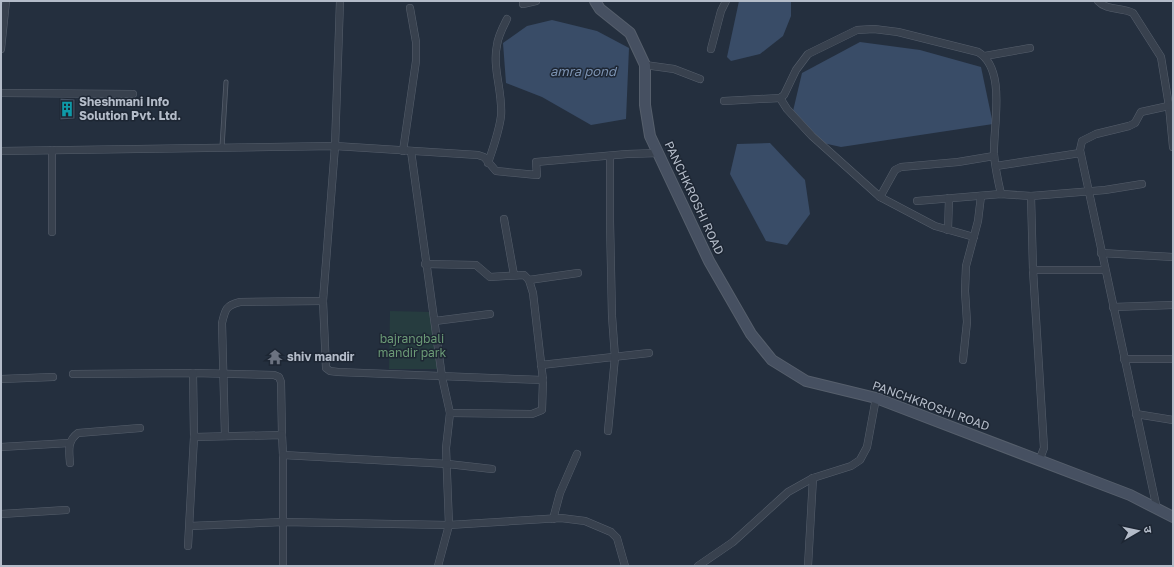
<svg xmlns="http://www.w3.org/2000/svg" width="1174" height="567" font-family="'Golos Text','Noto Sans Devanagari',sans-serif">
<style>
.green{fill:#263c3f}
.water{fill:#394c67}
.building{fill:#455162;stroke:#1f2835}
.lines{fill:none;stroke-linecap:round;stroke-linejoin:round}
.lane-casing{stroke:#565f6c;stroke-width:5}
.street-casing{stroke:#565f6c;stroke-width:8}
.secondary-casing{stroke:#565f6c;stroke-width:12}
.lane{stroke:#38414e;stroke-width:3.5}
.street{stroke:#38414e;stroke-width:7}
.secondary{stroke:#465061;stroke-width:10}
.labels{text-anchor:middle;stroke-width:3;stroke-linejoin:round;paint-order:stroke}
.poi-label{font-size:12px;font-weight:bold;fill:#b4bcc9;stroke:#1d2633;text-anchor:start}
.street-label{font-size:12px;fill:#b4bcc9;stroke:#1d2633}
.park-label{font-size:12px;fill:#6b9a76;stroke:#1d2633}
.water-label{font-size:13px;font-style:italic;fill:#7c92b1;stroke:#1d2633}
</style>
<rect width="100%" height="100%" fill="#242f3e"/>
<polygon class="green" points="390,311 431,312 439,369 389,369"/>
<g class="water">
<polygon points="739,1 791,1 791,16 783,36 760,54 731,61 727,57"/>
<polygon points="552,20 597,31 629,48 626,119 591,125 542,97 506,83 503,43 527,26"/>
<polygon points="860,42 920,50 981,67 993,124 841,147 823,143 793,111 802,73"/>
<polygon points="770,143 805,180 810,214 787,245 766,241 730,174 737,144"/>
</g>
<polygon class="building" points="60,98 75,99 75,119 60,120"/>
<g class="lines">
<g class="lane-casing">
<polyline id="lane" points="222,147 226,82"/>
</g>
<g class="street-casing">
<g id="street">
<polyline points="340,1 335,146 323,301 326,368 330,371 338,372 543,380"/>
<path d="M1098,1C1107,11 1122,7 1133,13L1161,57L1169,106L1173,147"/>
<polyline points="523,4 536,1"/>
<polyline points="1,49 6,1"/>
<polyline points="711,49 721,11 726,1"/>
<polyline points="985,56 1030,48"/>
<polyline points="645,65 674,69 700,79"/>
<polyline points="1,93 133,94"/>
<polyline points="780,98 787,109 812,136 880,197 935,226 974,237"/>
<path d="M724,101L780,98L784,95L796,70L808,54L857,30L874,29L898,32L978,52C1007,69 993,126 994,154C995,168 998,181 1001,194"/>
<polyline points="1,151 335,146 478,155 484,157 496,171 537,175 536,162 627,154 659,153"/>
<polyline points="403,151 416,61 416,42 410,8"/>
<polyline points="411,151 442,377 450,413 446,448 449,525 438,566"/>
<path d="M488,163C493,148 499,132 501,116C503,92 492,68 497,45C498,36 503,27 507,19"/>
<polyline points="996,166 1080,153"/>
<polyline points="1031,196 1033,270 1044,448 1039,461"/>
<polyline points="880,197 895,170 901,167 958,162 994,156"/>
<polyline points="917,201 1001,194 1031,196 1105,190 1142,184"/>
<polyline points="504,219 514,275"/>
<polyline points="948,230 949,198"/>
<polyline points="52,232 52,150"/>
<polyline points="1101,253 1173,257"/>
<polyline points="425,264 476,265 490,277 524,275 529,280 533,293 543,380 542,410 532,414 450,413"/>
<polyline points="1033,270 1104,270"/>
<polyline points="529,280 578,273"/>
<polyline points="1113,307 1173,305"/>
<polyline points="435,321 490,314"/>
<polyline points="1124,359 1173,359"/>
<polyline points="963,360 967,322 965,291 966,266 978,221 981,196"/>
<polyline points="541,365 649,353"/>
<polyline points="73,374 193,373 274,375 279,377 281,382 282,435"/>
<polyline points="1,379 53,377"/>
<polyline points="1136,414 1173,420"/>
<polyline points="608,431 615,357 612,316 610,221 610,156"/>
<path d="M225,436L222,323C225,310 226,305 240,302L323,301"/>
<polyline points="194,437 282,435 283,455 448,464 492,469"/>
<polyline points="1,447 69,443"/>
<path d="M70,463C69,451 67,441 78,433L140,428"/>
<polyline points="1157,509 1080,150 1082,141 1096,134 1129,126 1135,123 1141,112 1173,105"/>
<polyline points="1,514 66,510"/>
<polyline points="553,519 560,493 577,454"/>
<polyline points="190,526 283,522 449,525 561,518 585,521 611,532 617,538 625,566"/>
<polyline points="188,546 194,437 193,373"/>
<polyline points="283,566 283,455"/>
<polyline points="698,566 733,542 788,492 813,478 851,466 860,460 867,447 876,398"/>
<polyline points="808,566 813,478"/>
</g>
</g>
<g class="secondary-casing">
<polyline id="secondary" points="595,1 600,9 630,33 645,65 645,105 650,136 709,261 751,334 772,360 806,381 876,398 1130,495 1173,517"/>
</g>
<use href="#lane" class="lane"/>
<use href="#street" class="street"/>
<use href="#secondary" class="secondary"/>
</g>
<defs>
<g id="building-bare" transform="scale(1.2)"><path d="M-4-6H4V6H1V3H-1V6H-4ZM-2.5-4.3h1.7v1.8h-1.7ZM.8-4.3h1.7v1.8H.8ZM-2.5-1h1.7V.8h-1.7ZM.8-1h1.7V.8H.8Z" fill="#0f9aa8" stroke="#1d2633" stroke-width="2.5" paint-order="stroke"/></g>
<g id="temple-bare" transform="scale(1.2)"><path d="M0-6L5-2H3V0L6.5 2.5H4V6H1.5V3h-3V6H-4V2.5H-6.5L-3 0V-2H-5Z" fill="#6b7280" stroke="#1d2633" stroke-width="2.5" paint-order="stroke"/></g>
</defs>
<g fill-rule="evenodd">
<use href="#building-bare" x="67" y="109"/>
<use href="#temple-bare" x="275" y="357"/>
</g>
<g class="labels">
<g class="poi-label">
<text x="79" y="106">Sheshmani Info<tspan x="79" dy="14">Solution Pvt. Ltd.</tspan></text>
<text x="287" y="361">shiv mandir</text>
</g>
<g class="street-label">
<text transform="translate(694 198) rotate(65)" y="4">PANCHKROSHI ROAD</text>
<text transform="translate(931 406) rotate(20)" y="4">PANCHKROSHI ROAD</text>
</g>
<g class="park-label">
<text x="412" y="343">bajrangbali<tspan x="412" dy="14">mandir park</tspan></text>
</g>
<g class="water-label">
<text x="583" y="76">amra pond</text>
</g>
</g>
<rect width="1174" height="567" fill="none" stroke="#b4bcc9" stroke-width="4"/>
<g transform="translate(1138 531) rotate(81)" stroke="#1d2633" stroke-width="3" paint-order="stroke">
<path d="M0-3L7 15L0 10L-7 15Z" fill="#b4bcc9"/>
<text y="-6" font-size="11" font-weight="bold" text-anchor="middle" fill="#b4bcc9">उ</text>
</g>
</svg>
